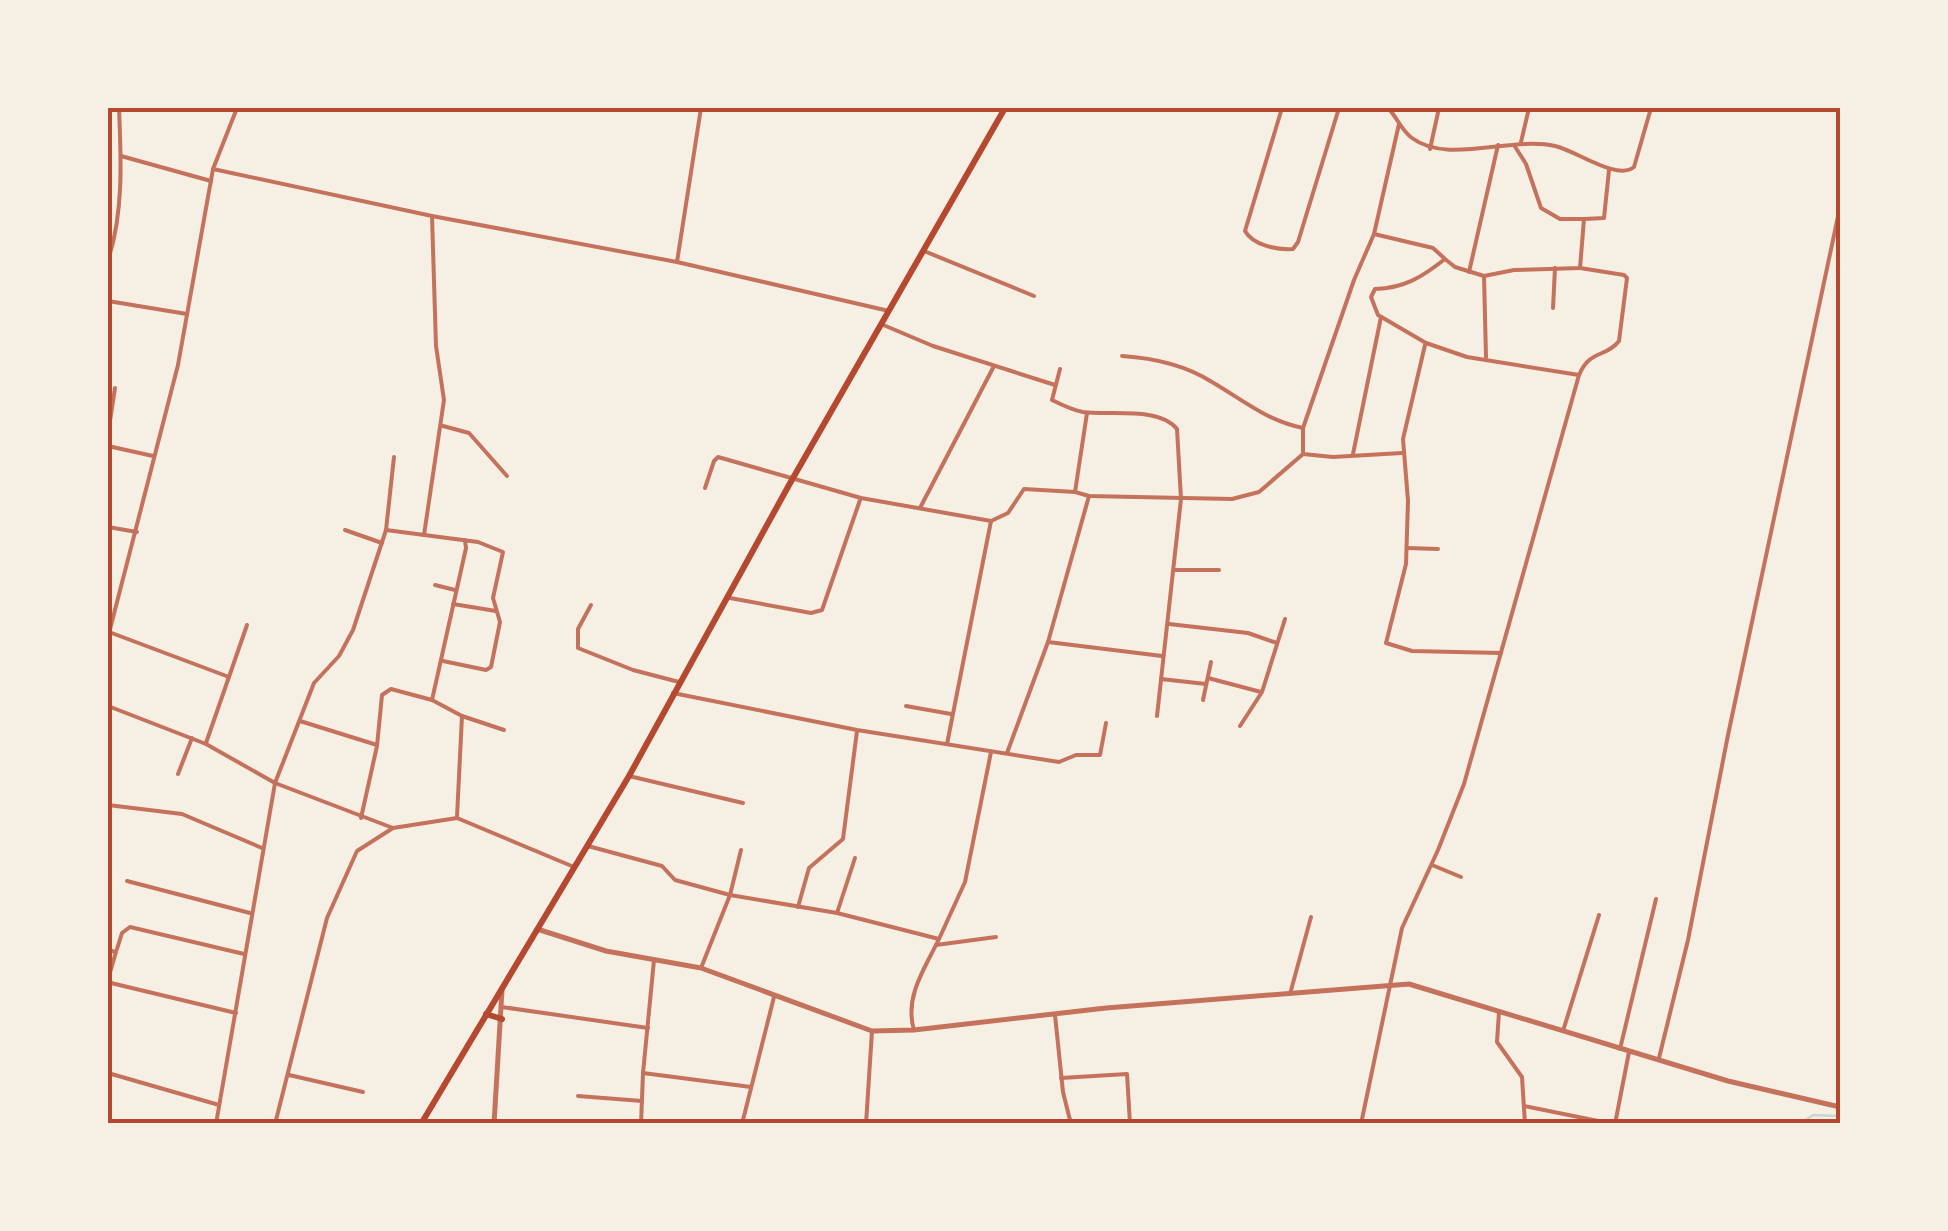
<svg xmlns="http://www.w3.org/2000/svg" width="1948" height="1231" font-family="Signika,sans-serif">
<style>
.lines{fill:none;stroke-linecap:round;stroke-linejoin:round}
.stream{stroke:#c9d6d2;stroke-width:2.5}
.minor{stroke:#c5725c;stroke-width:4}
.tertiary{stroke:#c5725c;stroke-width:5}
.primary{stroke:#b5482f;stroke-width:6}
.neatline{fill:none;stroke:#b5482f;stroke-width:4}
</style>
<rect width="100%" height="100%" fill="#f6efe4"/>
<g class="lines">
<polyline class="stream" points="1800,1124 1813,1115 1837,1116"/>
<g class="minor">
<path d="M1282,108L1245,231C1253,245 1276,250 1293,249L1298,242L1339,108"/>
<path d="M1388,108C1397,117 1401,130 1412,138C1448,165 1510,136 1555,146C1577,151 1617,181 1634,167L1651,108"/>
<polyline points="1521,142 1529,108"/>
<polyline points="1514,145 1526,164 1541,208 1560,219 1584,219"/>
<polyline points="1430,149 1439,108"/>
<polyline points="121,156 211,181"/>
<polyline points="213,169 432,216 677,262 889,311"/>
<polyline points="1374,234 1433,248 1444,258"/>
<polyline points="924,251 1034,296"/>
<path d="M108,260C124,213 121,156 119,108"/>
<polyline points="677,262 701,108"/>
<polyline points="1469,272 1498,145"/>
<polyline points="1484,276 1486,357"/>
<polyline points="108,301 187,314"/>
<polyline points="1553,308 1555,268"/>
<polyline points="881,324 933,346 1055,385"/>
<polyline points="1425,345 1403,439 1408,501 1406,564 1386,643 1412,651 1501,653"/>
<path d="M1122,356C1154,358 1185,365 1212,382C1243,400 1267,421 1303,428"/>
<path d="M1060,369L1052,400C1062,405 1072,410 1083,412C1109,416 1159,406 1177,429L1181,499L1157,716"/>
<path d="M1579,375L1467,357L1426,343L1378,315L1371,297L1375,289C1405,288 1422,277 1445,259L1455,267L1484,276L1514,270L1580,268L1584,219L1604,218L1609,170"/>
<polyline points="443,426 469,433 507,476"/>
<polyline points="108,434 115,388"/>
<polyline points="108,446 153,456"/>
<polyline points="1303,454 1303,428 1354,280 1374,234 1399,124"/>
<polyline points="1353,454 1381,317"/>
<polyline points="705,488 714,461 718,457 861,498 991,521 1008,513 1024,489 1075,492 1089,496 1232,499 1259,492 1303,454 1333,457 1402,453"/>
<polyline points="1075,492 1087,413"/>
<polyline points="920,508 994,366"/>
<polyline points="108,527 137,532"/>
<polyline points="345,530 382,543"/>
<polyline points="386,530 478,542 503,552 493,598 500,622 491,667 486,670 443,661"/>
<polyline points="424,535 444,400 436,346 432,216"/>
<polyline points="1407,548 1438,549"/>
<polyline points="1175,570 1219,570"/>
<polyline points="435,585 455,590"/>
<polyline points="730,598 811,613 822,610 860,500"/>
<polyline points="453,604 496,611"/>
<polyline points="591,605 578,629 578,648 633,670 679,682"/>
<polyline points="1169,624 1248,633 1277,643"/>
<polyline points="109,632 229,677"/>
<polyline points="108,637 178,365 213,169 237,108"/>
<polyline points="1048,642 1162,656"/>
<polyline points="1208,678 1261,692"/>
<polyline points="1161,679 1206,684"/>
<polyline points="673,693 857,730 1059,762 1076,755 1100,755 1106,723"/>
<polyline points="432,700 462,716 457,817"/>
<polyline points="1203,700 1211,662"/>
<polyline points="108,706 206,744 275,783 393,828"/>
<polyline points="906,706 951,714"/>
<polyline points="462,716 504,730"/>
<polyline points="300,721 377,745"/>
<polyline points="1240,726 1262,692 1285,619"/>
<polyline points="206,743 247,625"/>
<polyline points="947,744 991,521"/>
<polyline points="1007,753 1048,642 1089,496"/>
<polyline points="178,774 192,738"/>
<polyline points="629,776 743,803"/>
<polyline points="108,805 182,814 262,848"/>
<polyline points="361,818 377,746 382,695 391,689 432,700 466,548 465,540"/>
<polyline points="588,846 662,866 675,880 730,895 701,968"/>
<path d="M741,850L730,895L837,913L939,939C925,968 904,997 914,1030"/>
<polyline points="1432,865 1461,877"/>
<polyline points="127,881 250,913"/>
<polyline points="798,907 809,868 843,839 857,731"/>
<polyline points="837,913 855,858"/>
<polyline points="939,939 965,882 991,752"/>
<polyline points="936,945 996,937"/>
<polyline points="117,949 122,933 130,927 244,954"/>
<polyline points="108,950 116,952 109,976 111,983 236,1013"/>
<polyline points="1290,994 1311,917"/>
<polyline points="502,1007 648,1028"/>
<polyline points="1499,1012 1497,1042 1522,1077 1525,1124"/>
<polyline points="1055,1015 1063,1092 1071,1124"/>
<polyline points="1563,1031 1599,915"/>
<polyline points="1620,1049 1656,899"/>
<polyline points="1659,1058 1688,940 1728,735 1840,207"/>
<polyline points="108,1073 219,1105"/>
<polyline points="643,1073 751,1087"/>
<polyline points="289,1075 363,1092"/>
<polyline points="1061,1078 1127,1074 1130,1124"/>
<polyline points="578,1096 642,1101"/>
<polyline points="1524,1106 1613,1124"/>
<polyline points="216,1124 275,783 314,683 339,656 353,630 386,530 394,457"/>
<polyline points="275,1124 327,918 357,851 393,828 457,818 574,867"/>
<polyline points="641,1124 643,1073 654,960"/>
<polyline points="742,1124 774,997"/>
<polyline points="866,1124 872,1031"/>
<path d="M1361,1124L1402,928L1438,850L1464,784L1579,375C1590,349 1606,358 1619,341L1627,278L1624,275L1580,268"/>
<polyline points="1615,1124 1629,1052"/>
</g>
<g class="tertiary">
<polyline points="537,929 606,951 701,968 872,1031 914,1030 1106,1008 1409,984 1728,1081 1840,1107"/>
<polyline points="494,1124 502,990"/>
</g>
<g class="primary">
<polyline points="486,1014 502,1019"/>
<polyline points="421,1124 629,776 789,485 1005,108"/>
</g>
</g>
<rect width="1948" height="1231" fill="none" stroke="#f6efe4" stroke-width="220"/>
<rect x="110" y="110" width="1728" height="1011" class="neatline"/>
</svg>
